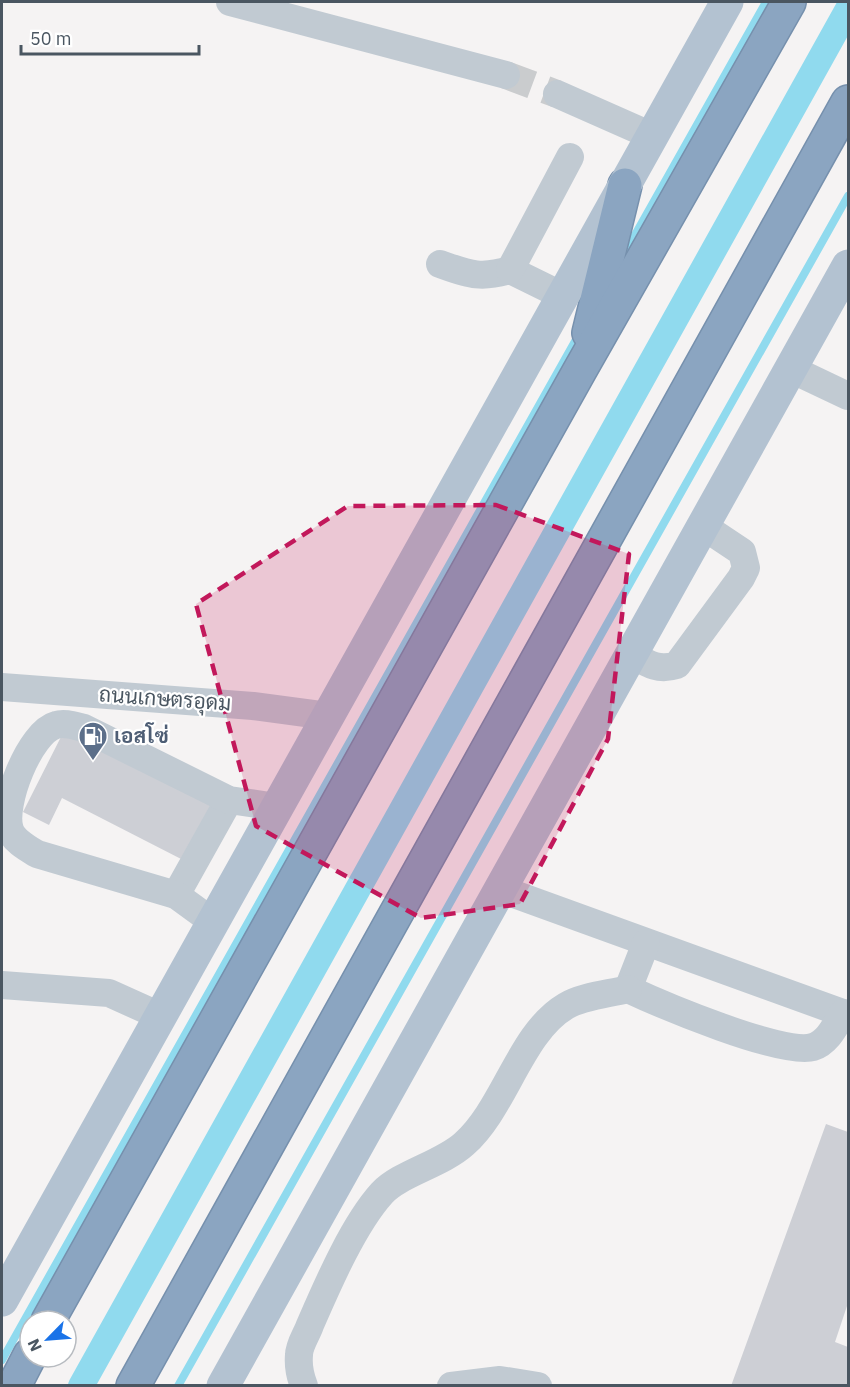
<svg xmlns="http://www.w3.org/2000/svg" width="850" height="1387" font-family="'IBM Plex Sans',Sarabun,sans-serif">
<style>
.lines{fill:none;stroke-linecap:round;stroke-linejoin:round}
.stream{stroke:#90daee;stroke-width:8}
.canal{stroke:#90daee;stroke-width:26}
.building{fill:#cdcfd5}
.minor-tunnel{stroke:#caccce;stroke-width:28;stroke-dasharray:28 14;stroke-linecap:butt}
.highway-casing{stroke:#7690ad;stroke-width:36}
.minor{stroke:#c1cad2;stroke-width:28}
.major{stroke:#b3c2d1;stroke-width:33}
.highway{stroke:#8ba5c1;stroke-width:33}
.marked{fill:#c2185b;fill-opacity:0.2;stroke:#c2185b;stroke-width:4.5;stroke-dasharray:12 8;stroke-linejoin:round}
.labels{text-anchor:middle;stroke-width:4.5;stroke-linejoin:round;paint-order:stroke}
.street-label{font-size:21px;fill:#4a5661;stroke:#fff}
.service-label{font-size:21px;font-weight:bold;fill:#4e5e75;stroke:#fff;text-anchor:start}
</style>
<rect width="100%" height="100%" fill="#f5f3f3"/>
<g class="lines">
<g class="stream">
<polyline points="622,258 766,2"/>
<polyline points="2,1360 578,336"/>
<polyline points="178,1386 848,196"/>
</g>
<polyline class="canal" points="81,1386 848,9"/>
</g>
<g class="building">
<polygon points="67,725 215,801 185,861 62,798 49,825 23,812"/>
<polygon points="826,1124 848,1132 848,1303 835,1342 848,1347 848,1386 731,1386"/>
</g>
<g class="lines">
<polyline class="minor-tunnel" points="506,75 557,94"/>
<g class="highway-casing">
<g id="highway">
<polyline points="589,333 625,185"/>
<polyline points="48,1321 580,370 789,2"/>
<polyline points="14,1386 30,1355"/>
<polyline points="133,1386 848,102"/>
</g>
</g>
<g class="minor">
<polyline points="230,2 506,75"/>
<polyline points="557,94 652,136"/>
<path d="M440,264C469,274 480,279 510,270L563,296"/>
<polyline points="510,270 570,157"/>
<polyline points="791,369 848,396"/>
<path d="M631,654C648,664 658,671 677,665L741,578L746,568L742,552L703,526"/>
<polyline points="2,687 253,706 328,716"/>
<polyline points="500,889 848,1015"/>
<polyline points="176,895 229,800"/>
<path d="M213,922L176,895L37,854C27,848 14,841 10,830C1,805 30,732 56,725C65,722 75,726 84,728L229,800L277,807"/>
<path d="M646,943L628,989C660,1004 782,1056 813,1047C828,1042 835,1026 843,1013"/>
<polyline points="2,985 109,993 160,1016"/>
<path d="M304,1386C300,1376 298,1366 299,1355C299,1345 307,1334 310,1325C327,1286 353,1225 382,1193C399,1174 442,1164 464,1144C505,1108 520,1033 566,1006C583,996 609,994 628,989"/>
<polyline points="451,1386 500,1380 538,1386"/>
</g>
<g class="major">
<polyline points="2,1300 727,2"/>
<polyline points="223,1386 848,266"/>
</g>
<use href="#highway" class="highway"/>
</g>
<path class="marked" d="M496,505L629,554L608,739L520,904L421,918L256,826L196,604L348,506Z"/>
<defs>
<g id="fuel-pin" transform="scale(1.5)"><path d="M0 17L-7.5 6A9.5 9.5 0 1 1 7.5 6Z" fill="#5c6f8a" stroke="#fff"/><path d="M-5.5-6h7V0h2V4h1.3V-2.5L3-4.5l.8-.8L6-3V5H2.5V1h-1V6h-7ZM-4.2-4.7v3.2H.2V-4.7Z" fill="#fff"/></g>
</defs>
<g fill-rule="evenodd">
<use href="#fuel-pin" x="93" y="736"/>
</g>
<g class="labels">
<g class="street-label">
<text transform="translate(165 699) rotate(4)" y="7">ถนนเกษตรอุดม</text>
</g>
<g class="service-label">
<text x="114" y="743">เอสโซ่</text>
</g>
</g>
<rect width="850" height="1387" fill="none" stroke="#4a5661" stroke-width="6"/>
<g transform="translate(48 1339) rotate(245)"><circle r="28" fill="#ffffff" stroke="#b7bbc0" stroke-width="1.5"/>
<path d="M0-4.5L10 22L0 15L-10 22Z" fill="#1a73e8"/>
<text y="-9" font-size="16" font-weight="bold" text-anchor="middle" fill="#4a5661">N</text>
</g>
<path d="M21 45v9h178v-9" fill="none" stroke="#4a5661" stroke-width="3"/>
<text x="30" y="45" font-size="18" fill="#4a5661" stroke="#ffffff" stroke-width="4.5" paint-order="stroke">50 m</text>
</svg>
